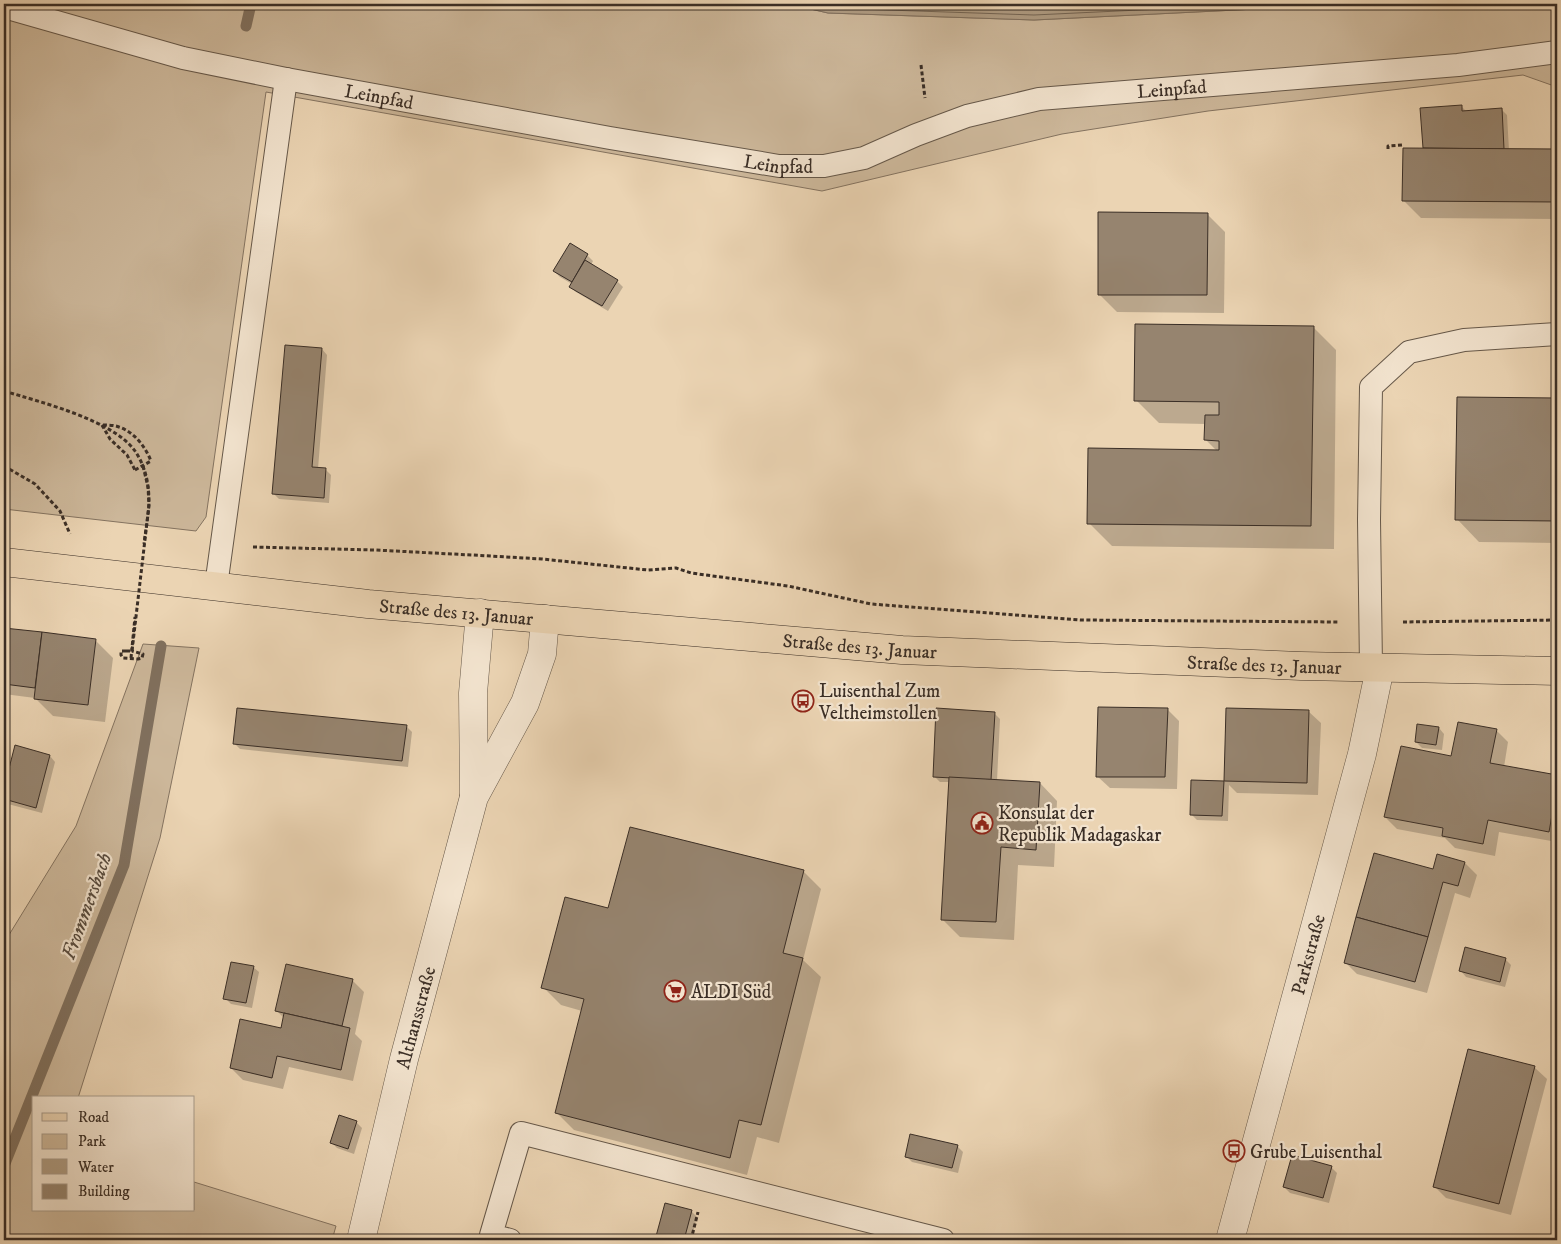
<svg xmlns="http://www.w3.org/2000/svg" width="1561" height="1244" font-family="'IM FELL DW Pica',serif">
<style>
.green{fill:#cdb89b;stroke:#847360}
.water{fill:#af9c83;stroke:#80705e}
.shadow{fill:#0003}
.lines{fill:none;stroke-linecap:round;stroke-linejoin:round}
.shore{stroke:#746554;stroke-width:1}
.stream{stroke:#80705e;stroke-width:11}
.building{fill:#96846f;stroke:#3a2e26}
.service-casing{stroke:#665849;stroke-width:24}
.minor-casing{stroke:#665849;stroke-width:29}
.tertiary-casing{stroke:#665849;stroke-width:29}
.primary-casing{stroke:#3a2e26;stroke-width:29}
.path{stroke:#3a2e26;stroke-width:3;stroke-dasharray:4 2.5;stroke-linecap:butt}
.service{stroke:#f2e3ce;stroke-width:22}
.minor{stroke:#f2e3ce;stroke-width:28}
.tertiary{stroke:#f2e3ce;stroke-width:28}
.primary{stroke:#ebd4b3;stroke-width:28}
.path-bridge{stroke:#3a2e26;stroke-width:3;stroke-dasharray:4 2.5;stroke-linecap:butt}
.labels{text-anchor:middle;stroke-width:4.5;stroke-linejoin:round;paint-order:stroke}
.street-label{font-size:19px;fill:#3a2e26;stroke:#f2e3ce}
.poi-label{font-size:19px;fill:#3a2e26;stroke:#f2e3ce;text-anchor:start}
.water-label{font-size:20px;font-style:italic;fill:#574a3d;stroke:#f2e3ce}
</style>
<rect width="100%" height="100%" fill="#ebd4b3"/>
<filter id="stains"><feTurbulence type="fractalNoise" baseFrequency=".004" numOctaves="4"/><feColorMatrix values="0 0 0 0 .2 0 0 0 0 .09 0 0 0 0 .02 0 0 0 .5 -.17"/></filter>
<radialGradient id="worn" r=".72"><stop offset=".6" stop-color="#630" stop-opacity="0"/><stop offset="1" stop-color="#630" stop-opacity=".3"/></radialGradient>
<g class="green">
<polygon points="4,4 789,4 828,13 1034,20 1296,7 1328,4 1557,4 1557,87 1523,75 1208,111 1062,134 822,191 266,92 206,517 196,531 4,509"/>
<polygon points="143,644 199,648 160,838 78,1098 34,1098 34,1210 194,1210 194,1182 336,1226 332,1240 4,1240 4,943 76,826"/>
</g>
<polygon class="water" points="789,4 1328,4 1297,7 1034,20 828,13"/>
<g class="shadow">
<polygon points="1461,106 1467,112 1501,109 1507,115 1509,150 1557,150 1557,219 1421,218 1403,200 1426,150 1424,148"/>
<polygon points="1207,214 1225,232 1224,313 1117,312 1099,294"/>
<polygon points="570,245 587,255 593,261 591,265 617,281 623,287 608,311 576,292 570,287 572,284 560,277 554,271"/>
<polygon points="1313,327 1336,350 1334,549 1112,546 1089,523 1217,451 1205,439 1206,424 1159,423 1136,400"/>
<polygon points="322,349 327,355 318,469 326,470 331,475 329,503 279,499 273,493"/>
<polygon points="1458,398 1557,400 1557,543 1479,542 1457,519"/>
<polygon points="4,629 95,640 113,658 105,722 53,716 35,698 4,694"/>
<polygon points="1167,709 1179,721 1177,789 1110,788 1097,776"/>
<polygon points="1227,709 1308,711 1321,723 1318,795 1237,793 1229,785 1228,821 1197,820 1191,814 1192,781 1225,782"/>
<polygon points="994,713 1000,719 997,781 1040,783 1057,801 1054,867 1018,865 1014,940 960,937 942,919 950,782 940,782 934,776"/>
<polygon points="406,726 412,732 408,767 240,749 234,743"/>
<polygon points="1439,728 1444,734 1442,750 1422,748 1416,742"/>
<polygon points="1496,730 1508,742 1504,767 1557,776 1557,842 1499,832 1495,856 1455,848 1445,838 1397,829 1385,817 1452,758"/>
<polygon points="16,747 50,756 55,762 42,813 8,804 4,799 4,793"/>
<polygon points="1465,863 1477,875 1470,898 1455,893 1427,993 1357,974 1345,962 1434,870"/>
<polygon points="803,871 821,889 803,960 821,977 779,1143 757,1137 747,1175 574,1130 557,1113 582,1011 561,1005 543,987 609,909"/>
<polygon points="1505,959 1511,965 1505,987 1466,977 1461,971"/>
<polygon points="253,967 259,972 252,1008 231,1004 225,998"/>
<polygon points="352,980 364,992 355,1034 362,1041 353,1081 289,1067 283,1089 243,1080 231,1068 281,1030 284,1018 277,1011"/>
<polygon points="1534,1067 1547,1079 1511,1215 1446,1198 1434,1186"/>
<polygon points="356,1122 362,1128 354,1154 337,1148 331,1142"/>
<polygon points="957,1146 963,1152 958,1173 912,1162 906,1156"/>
<polygon points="1331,1167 1337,1173 1329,1203 1290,1193 1284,1187"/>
<polygon points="666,1205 691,1211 697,1217 691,1240 657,1240"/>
</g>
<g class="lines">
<g class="shore">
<polyline points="810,4 829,8 1034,15 1266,4"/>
<polyline points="880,4 1034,9 1141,4"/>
</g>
<g class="stream">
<polyline points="246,26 251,4"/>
<polyline points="4,1166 124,865 161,646"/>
</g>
</g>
<g class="building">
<polygon points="1462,105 1462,111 1502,108 1504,149 1423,148 1420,108"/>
<polygon points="1403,148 1557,149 1557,202 1402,201"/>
<polygon points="1098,212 1208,213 1207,295 1098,295"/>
<polygon points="570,243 588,254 572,282 553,271"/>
<polygon points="585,260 618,280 602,306 569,287"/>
<polygon points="1135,324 1314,326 1311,526 1087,524 1088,448 1219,450 1219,441 1204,440 1205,415 1219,415 1219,402 1134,401"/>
<polygon points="285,345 322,348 312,467 326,468 324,498 272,494"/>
<polygon points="1457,397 1557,398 1557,521 1455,520"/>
<polygon points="4,628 42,632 35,688 4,684"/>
<polygon points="42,632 96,639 88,705 34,699"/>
<polygon points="1098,707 1168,708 1165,777 1096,777"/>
<polygon points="237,708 407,725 402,761 233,744"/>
<polygon points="936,708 995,712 991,780 933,777"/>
<polygon points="1226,708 1309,710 1307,783 1224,781"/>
<polygon points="1458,722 1497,729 1490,763 1557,775 1557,786 1549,832 1488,820 1483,844 1442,836 1443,828 1384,817 1401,746 1451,756"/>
<polygon points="1417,724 1439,727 1436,745 1415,742"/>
<polygon points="15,745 50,755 36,808 4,799 4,788"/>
<polygon points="949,777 1040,782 1036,850 1001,847 996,922 941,920"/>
<polygon points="1191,780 1224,781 1222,816 1190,815"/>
<polygon points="630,827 804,870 783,953 803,958 761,1125 739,1120 730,1158 555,1113 584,999 541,988 565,897 608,908"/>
<polygon points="1374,853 1433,869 1437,854 1465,862 1458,886 1443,882 1428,937 1356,917"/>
<polygon points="1356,917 1428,937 1415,982 1344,963"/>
<polygon points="1465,947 1506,958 1500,982 1459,971"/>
<polygon points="231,962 254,966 246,1003 223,999"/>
<polygon points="286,964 353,979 342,1026 275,1011"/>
<polygon points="284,1013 350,1028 341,1070 277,1056 272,1078 230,1068 240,1019 281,1028"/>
<polygon points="1468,1049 1535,1066 1499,1204 1433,1187"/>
<polygon points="339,1115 357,1121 348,1149 330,1143"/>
<polygon points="910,1134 958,1145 952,1168 905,1157"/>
<polygon points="1292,1155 1332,1166 1323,1198 1283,1187"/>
<polygon points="665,1203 692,1210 684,1240 655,1240"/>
</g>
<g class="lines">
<g class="service-casing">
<g id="service">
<path id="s1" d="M4,7L183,58L286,79L610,138L779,166H824L864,158L916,135L967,116L1039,99L1458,65L1557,52"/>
<polyline points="216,586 286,79"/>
<polyline points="1371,667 1369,520 1371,387 1409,352 1464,340 1557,334"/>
<polyline points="510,1240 491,1235 521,1133 943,1240"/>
</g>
</g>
<g class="minor-casing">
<g id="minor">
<path id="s2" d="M1230,1240L1362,754L1380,668"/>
</g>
</g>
<g class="tertiary-casing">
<g id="tertiary">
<polyline points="474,796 473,693 480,613"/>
<path id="s3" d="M361,1240L404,1059L474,797L525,703L542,654L545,619"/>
</g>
</g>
<g class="primary-casing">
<g id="primary">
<path id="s4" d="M4,562L368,604L902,650L1301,666L1557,671"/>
</g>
</g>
<g class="path">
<polyline points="921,65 925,98"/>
<polyline points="1388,149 1388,146 1402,145"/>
<path d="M4,391C40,402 113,420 135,451C142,461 147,475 148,487C151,506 146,525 144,544"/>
<polyline points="102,425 110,439 127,455 135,470"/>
<path d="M103,425C108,425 114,425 119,427C134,432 145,446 151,461"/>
<polyline points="4,466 35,484 60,511 70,534"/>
<polyline points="253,547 375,550 472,555 542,559 648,570 676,568 691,573 788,586 871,604 1081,620 1339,622"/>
<polyline points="1403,622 1557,620"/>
<polyline points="126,651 121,651 121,655 123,658 138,659 142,658 143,654 132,651"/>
<polyline points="131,658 135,617"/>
<polyline points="691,1240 698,1212"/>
</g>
<use href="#service" class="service"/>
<use href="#minor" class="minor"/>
<use href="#tertiary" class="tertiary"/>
<use href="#primary" class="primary"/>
<g class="path-bridge">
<polyline points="135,470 151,461"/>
<polyline points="126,651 132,651 149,505 148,487 143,466"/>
</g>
</g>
<defs>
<g id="bus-ring" transform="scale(1.125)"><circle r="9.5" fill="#f2e3ce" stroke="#8f2418" stroke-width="1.5"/><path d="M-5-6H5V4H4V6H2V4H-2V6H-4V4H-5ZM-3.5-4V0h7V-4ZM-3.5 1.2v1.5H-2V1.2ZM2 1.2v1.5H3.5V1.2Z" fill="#8f2418"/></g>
<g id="civic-ring" transform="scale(1.125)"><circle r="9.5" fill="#f2e3ce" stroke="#8f2418" stroke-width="1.5"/><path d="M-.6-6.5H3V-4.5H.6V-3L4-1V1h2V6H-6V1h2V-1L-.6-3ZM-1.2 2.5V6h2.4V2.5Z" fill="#8f2418"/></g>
<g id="supermarket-ring" transform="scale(1.125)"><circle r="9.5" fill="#f2e3ce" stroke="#8f2418" stroke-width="1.5"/><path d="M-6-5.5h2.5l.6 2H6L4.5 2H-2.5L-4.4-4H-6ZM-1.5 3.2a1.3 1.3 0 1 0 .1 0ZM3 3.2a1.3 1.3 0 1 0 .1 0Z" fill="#8f2418"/></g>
</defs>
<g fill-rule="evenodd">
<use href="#bus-ring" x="803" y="701"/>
<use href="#civic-ring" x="982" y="823"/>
<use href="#supermarket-ring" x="675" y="991"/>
<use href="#bus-ring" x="1234" y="1151"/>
</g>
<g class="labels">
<g class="street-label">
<text dy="7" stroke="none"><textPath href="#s1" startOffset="1196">Leinpfad</textPath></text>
<text dy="7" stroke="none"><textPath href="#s1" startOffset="386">Leinpfad</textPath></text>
<text dy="7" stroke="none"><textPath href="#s1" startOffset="791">Leinpfad</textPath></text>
<text dy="7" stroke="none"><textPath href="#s4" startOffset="455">Straße des 13. Januar</textPath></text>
<text dy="7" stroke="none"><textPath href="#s4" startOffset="860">Straße des 13. Januar</textPath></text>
<text dy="7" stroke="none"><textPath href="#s4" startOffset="1265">Straße des 13. Januar</textPath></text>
<text dy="7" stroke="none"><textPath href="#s2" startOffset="296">Parkstraße</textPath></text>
<text dy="7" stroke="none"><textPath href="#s3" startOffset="229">Althansstraße</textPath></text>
</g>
<g class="poi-label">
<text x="819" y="697">Luisenthal Zum<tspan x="819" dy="22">Veltheimstollen</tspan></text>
<text x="998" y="819">Konsulat der<tspan x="998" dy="22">Republik Madagaskar</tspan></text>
<text x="691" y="998">ALDI Süd</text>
<text x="1250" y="1158">Grube Luisenthal</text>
</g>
<g class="water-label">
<text transform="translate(86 906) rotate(-70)" y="7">Frommersbach</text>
</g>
</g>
<rect width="1561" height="1244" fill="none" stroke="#ebd4b3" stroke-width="20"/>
<rect x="5" y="5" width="1551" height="1234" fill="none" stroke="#3a2e26" stroke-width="2.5"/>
<rect x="10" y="10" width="1541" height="1224" fill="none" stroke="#3a2e26"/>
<rect x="32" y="1096" width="162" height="115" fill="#f2e3ce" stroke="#a89b8b"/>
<rect x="42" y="1113" width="25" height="8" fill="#ebd4b3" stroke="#a89b8b"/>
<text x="78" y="1122" font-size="15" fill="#3a2e26">Road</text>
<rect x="42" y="1134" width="25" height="15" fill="#cdb89b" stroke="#a89b8b"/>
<text x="78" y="1146" font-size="15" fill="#3a2e26">Park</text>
<rect x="42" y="1159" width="25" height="15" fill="#af9c83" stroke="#a89b8b"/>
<text x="78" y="1172" font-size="15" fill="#3a2e26">Water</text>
<rect x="42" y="1184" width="25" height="15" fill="#96846f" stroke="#a89b8b"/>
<text x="78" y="1196" font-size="15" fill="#3a2e26">Building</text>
<rect width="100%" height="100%" filter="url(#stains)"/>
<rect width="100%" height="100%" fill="url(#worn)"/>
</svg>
